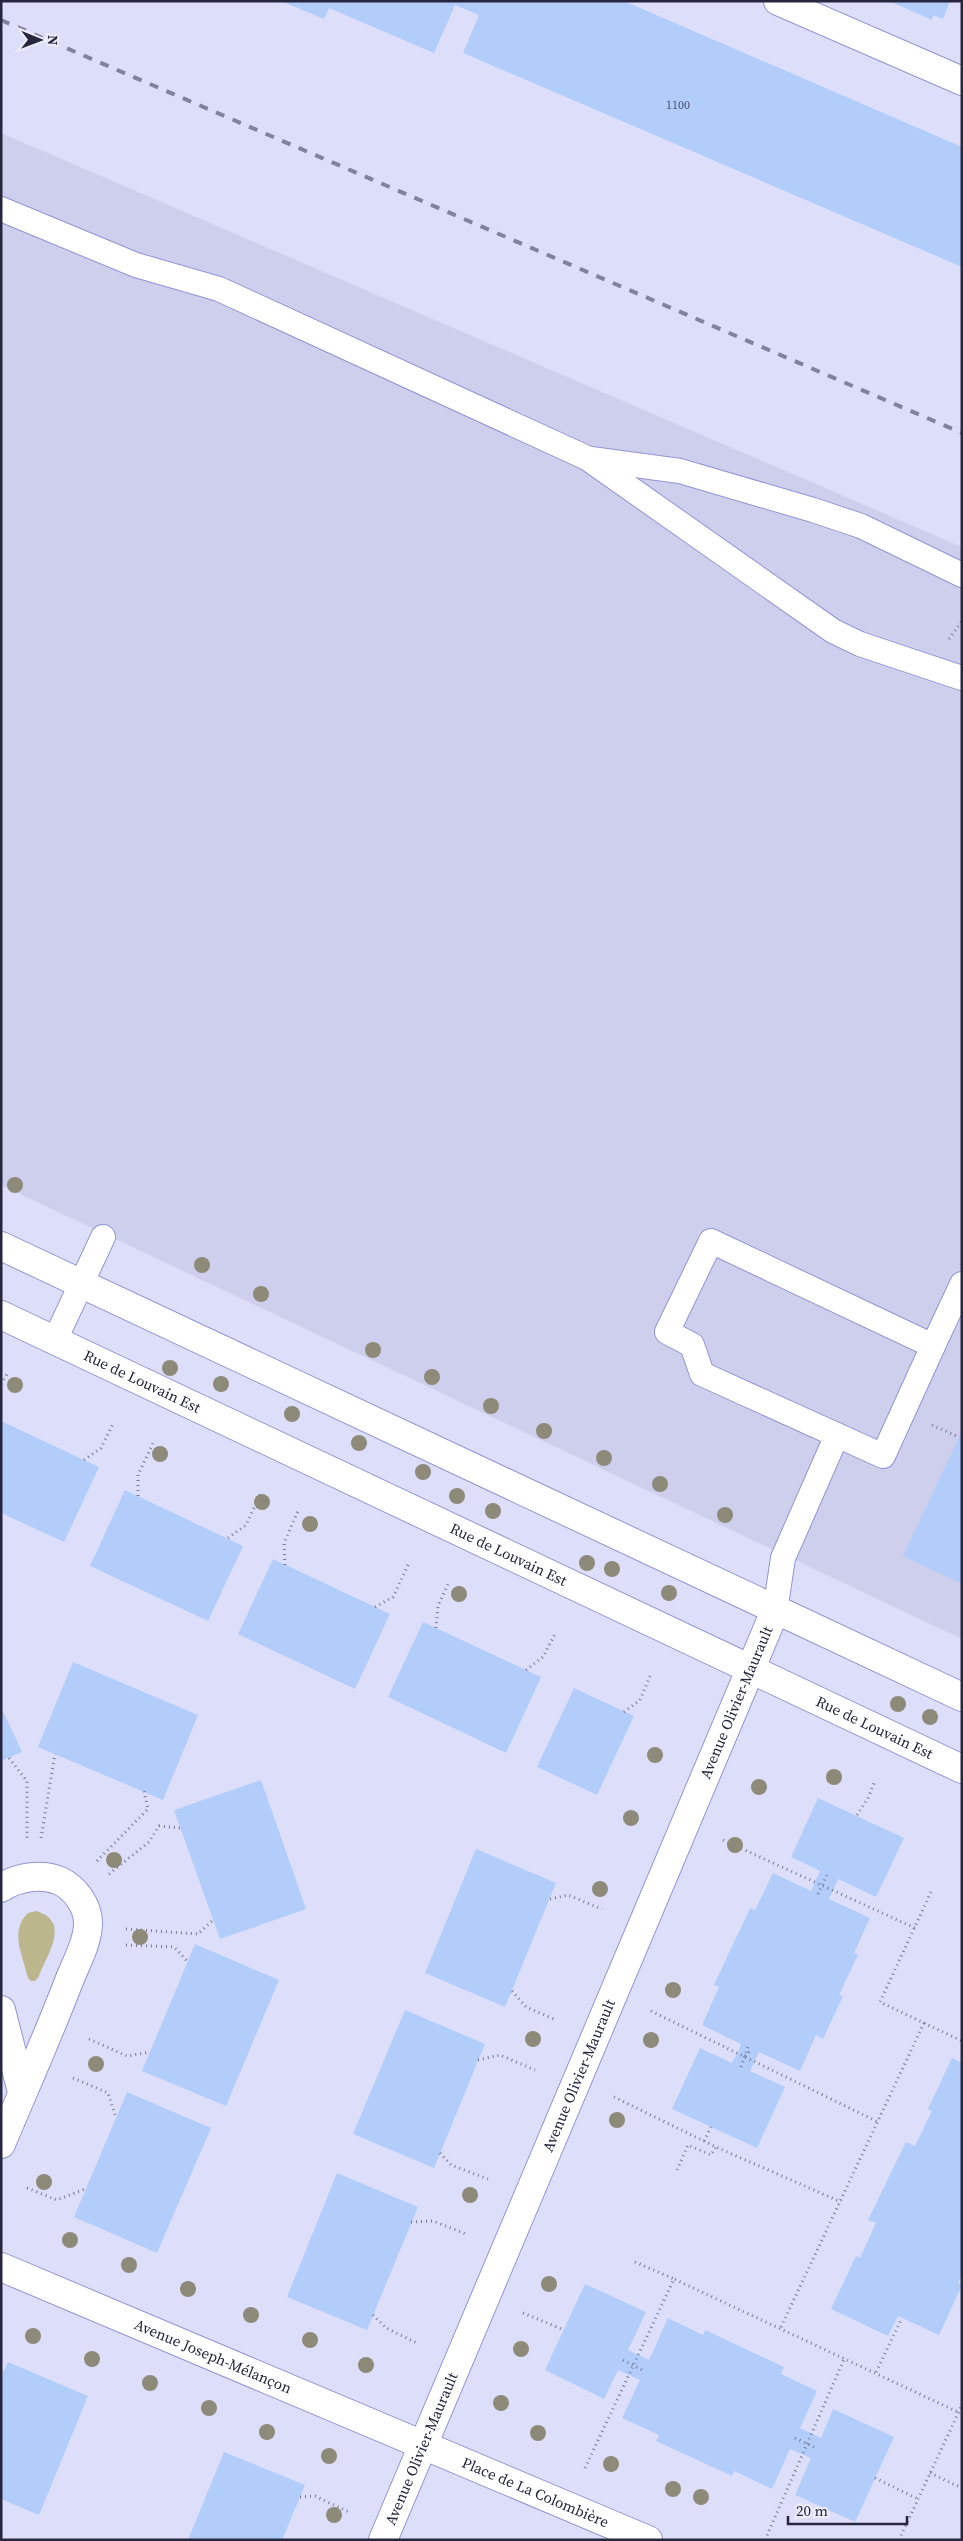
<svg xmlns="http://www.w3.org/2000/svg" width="963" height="2541" font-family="'Source Serif 4',serif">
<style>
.built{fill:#cdcfec}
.green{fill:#bbb68c}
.building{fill:#b3cdfb}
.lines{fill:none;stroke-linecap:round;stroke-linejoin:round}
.service-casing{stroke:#9395d3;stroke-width:26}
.minor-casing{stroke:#9395d3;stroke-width:30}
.path{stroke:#797a94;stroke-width:3;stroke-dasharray:1 4;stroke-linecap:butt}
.service{stroke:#fff;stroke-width:24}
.minor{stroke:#fff;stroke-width:28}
.rail{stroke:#81829c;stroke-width:4;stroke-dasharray:9 9;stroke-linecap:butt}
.tree{fill:#8d8a7a}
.labels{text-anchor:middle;stroke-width:4.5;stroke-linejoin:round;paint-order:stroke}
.number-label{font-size:12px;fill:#49506e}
.street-label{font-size:15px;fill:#26263f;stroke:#edeefb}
</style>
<rect width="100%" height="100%" fill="#dddffa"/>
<polygon class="built" points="1,133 962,547 962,1639 1,1185"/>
<path class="green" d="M36,1911C71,1921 48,1953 39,1976L35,1981H31L28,1978C23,1956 9,1931 28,1913Z"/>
<g class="building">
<polygon points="281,1 624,1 962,147 962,267 463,53 479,15 455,5 434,53 329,8 324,19"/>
<polygon points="889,1 950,1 943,19 933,15 932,20"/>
<polygon points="1,1421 99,1467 64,1542 1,1513"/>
<polygon points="962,1431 962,1584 903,1556"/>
<polygon points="125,1490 243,1546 208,1621 90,1566"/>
<polygon points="273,1559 390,1614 355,1689 238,1634"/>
<polygon points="423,1622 541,1677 506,1753 388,1697"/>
<polygon points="73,1662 198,1715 163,1800 38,1747"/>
<polygon points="574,1688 634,1716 597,1795 537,1767"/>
<polygon points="1,1707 22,1752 1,1761"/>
<polygon points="261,1780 306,1909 220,1939 174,1810"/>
<polygon points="818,1798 904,1838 876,1897 838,1879 829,1899 870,1918 854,1953 858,1955 839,1995 843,1996 823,2039 816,2035 800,2071 759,2052 750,2071 785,2087 757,2148 672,2109 700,2048 732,2063 738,2052 741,2044 702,2025 719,1987 714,1985 750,1908 755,1910 773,1873 811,1891 820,1871 791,1857"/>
<polygon points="476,1849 556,1883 505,2007 425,1973"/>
<polygon points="195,1944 279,1980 226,2106 142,2071"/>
<polygon points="405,2010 485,2044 434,2168 353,2134"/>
<polygon points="952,2058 962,2063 962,2275 958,2283 962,2285 939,2335 898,2316 888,2336 831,2309 856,2256 860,2258 876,2223 868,2220 906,2142 915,2146 932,2111 928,2109"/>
<polygon points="127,2092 211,2128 157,2253 74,2217"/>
<polygon points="337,2173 418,2207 367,2330 287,2297"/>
<polygon points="585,2284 646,2312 628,2350 649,2360 668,2318 703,2335 705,2330 784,2367 781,2374 817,2391 800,2428 821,2438 833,2409 894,2437 855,2522 795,2495 811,2458 790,2449 772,2489 734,2471 732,2476 656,2441 659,2435 622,2418 640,2380 618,2370 604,2399 545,2370"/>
<polygon points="8,2362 88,2396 39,2515 1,2499 1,2377"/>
<polygon points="224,2452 305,2485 282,2540 188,2540"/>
</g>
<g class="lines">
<g class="service-casing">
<g id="service">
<polyline points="1,209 136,265 219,289 587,458 833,631 860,644 962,678"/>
<polyline points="591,459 680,471 813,510 861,526 962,575"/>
<polygon points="711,1241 933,1346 883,1456 702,1374 692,1345 667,1332"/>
<polyline points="55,1340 103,1237"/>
<polyline points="933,1346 962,1284"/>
<polyline points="775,1611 783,1558 837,1435"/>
</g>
</g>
<g class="minor-casing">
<g id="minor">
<polyline points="778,1 962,81"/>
<polyline points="1,1246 962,1697"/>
<path id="s1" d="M1,1315L962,1769"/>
<path d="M1,1888C17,1877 41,1873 60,1881C75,1888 88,1906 88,1923C88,1942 76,1963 69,1981C48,2036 24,2089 1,2144"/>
<polyline points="1,2010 22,2092"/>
<path id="s2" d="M1,2267L648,2540"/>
<path id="s3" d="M383,2540L775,1611"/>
</g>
</g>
<g class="path">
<polyline points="949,639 962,621"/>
<polyline points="1,1384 7,1374"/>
<polyline points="932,1425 959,1437"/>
<polyline points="84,1460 101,1448 113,1424"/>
<polyline points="138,1496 138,1475 153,1443"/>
<polyline points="228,1538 246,1525 261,1493"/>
<polyline points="285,1565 284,1543 298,1511"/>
<polyline points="375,1607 393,1597 409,1563"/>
<polyline points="436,1628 438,1606 449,1582"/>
<polyline points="526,1670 543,1657 556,1632"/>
<polyline points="624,1712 640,1700 650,1676"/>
<polyline points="9,1758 27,1781 27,1839"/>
<polyline points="857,1815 868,1798 875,1781"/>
<polyline points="41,1838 55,1754"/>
<polyline points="723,1840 915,1928"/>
<polyline points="97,1861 148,1809 144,1791"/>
<polyline points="109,1874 149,1842 159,1826 181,1828"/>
<polyline points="818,1894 827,1875"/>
<polyline points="550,1899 568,1895 602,1909"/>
<polyline points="126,1929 198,1934 213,1920"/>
<polyline points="126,1945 174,1947 188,1962"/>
<polyline points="512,1991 526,2007 556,2020"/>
<polyline points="651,2011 878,2122"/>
<polyline points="924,2023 962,2041"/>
<polyline points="89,2039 127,2056 150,2052"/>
<polyline points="745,2056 752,2049"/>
<polyline points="478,2060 500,2055 535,2070"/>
<polyline points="741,2067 748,2047"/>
<polyline points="73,2078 108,2093 116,2118"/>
<polyline points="614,2097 716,2147 841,2202"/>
<polyline points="704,2141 711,2127"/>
<polyline points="440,2153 451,2165 488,2179"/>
<polyline points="677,2170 688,2145 711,2155 716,2147"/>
<polyline points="27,2188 57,2200 85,2189"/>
<polyline points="411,2222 433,2221 466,2234"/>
<polyline points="635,2262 674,2279"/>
<polyline points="523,2313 564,2330"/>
<polyline points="373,2315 386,2328 419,2344"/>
<polyline points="781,2327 924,2023 880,2002 931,1892"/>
<polyline points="623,2360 644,2371"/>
<polyline points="1,2372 3,2374"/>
<polyline points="876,2372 902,2318"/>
<polyline points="795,2438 816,2448"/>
<polyline points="585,2468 674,2279 958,2412"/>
<polyline points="930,2473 962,2488"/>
<polyline points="875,2478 918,2499"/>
<polyline points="300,2497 315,2496 349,2512"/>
<polyline points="765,2540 845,2357"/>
<polyline points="899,2540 962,2405"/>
</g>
<use href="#service" class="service"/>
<use href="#minor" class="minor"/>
<polyline class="rail" points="1,20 962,433"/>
</g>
<g class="tree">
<circle cx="15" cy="1185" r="8"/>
<circle cx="202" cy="1265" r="8"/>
<circle cx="261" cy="1294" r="8"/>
<circle cx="373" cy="1350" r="8"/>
<circle cx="170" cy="1368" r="8"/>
<circle cx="432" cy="1377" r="8"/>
<circle cx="221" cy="1384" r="8"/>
<circle cx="15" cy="1385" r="8"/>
<circle cx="491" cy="1406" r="8"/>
<circle cx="292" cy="1414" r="8"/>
<circle cx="544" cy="1431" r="8"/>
<circle cx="359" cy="1443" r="8"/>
<circle cx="160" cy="1454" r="8"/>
<circle cx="604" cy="1458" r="8"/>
<circle cx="423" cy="1472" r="8"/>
<circle cx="660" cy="1484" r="8"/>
<circle cx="457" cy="1496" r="8"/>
<circle cx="262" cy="1502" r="8"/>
<circle cx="493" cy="1511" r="8"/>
<circle cx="725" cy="1515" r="8"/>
<circle cx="310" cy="1524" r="8"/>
<circle cx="587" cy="1563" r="8"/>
<circle cx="612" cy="1569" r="8"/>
<circle cx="669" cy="1593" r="8"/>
<circle cx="459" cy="1594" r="8"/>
<circle cx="898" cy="1704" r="8"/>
<circle cx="930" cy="1717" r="8"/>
<circle cx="655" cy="1755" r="8"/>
<circle cx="834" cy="1777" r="8"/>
<circle cx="759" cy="1787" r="8"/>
<circle cx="631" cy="1818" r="8"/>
<circle cx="735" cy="1845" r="8"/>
<circle cx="114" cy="1860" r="8"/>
<circle cx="600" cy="1889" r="8"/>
<circle cx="140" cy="1937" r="8"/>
<circle cx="673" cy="1990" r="8"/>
<circle cx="533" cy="2039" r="8"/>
<circle cx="651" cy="2040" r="8"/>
<circle cx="96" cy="2064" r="8"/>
<circle cx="617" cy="2120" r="8"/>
<circle cx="44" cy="2182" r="8"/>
<circle cx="470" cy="2195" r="8"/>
<circle cx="70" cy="2240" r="8"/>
<circle cx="129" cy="2265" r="8"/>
<circle cx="549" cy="2284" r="8"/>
<circle cx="188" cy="2289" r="8"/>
<circle cx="251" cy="2315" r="8"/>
<circle cx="33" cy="2336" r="8"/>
<circle cx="310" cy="2340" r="8"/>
<circle cx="521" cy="2349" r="8"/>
<circle cx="92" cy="2359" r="8"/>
<circle cx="366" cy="2365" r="8"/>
<circle cx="150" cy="2383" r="8"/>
<circle cx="501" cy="2403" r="8"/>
<circle cx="209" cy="2408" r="8"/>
<circle cx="267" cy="2432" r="8"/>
<circle cx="538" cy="2433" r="8"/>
<circle cx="329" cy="2456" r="8"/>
<circle cx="611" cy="2464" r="8"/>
<circle cx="673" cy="2489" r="8"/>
<circle cx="701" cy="2497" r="8"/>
<circle cx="334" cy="2515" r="8"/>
</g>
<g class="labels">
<g class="number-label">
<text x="678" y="109">1100</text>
</g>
<g class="street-label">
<text dy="5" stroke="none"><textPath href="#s1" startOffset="156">Rue de Louvain Est</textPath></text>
<text dy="5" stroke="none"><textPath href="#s1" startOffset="561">Rue de Louvain Est</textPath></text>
<text dy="5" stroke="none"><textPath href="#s3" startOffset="909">Avenue Olivier-Maurault</textPath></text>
<text dy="5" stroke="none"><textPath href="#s1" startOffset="966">Rue de Louvain Est</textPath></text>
<text dy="5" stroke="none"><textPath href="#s3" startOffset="504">Avenue Olivier-Maurault</textPath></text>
<text dy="5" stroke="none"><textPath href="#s2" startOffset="230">Avenue Joseph-Mélançon</textPath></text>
<text dy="5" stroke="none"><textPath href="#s3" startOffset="99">Avenue Olivier-Maurault</textPath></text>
<text dy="5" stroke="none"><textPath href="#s2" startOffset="580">Place de La Colombière</textPath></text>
</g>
</g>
<rect width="963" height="2541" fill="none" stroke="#26263f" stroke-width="5"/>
<g transform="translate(40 40) rotate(91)" stroke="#edeefb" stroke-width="4" paint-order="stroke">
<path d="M0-4L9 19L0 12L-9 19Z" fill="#26263f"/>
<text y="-8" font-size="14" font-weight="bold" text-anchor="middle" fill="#26263f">N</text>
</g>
<path d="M788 2516v8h119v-8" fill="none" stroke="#26263f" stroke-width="2.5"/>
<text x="796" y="2516" font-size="15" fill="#26263f" stroke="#edeefb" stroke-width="4" paint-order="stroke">20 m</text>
</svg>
